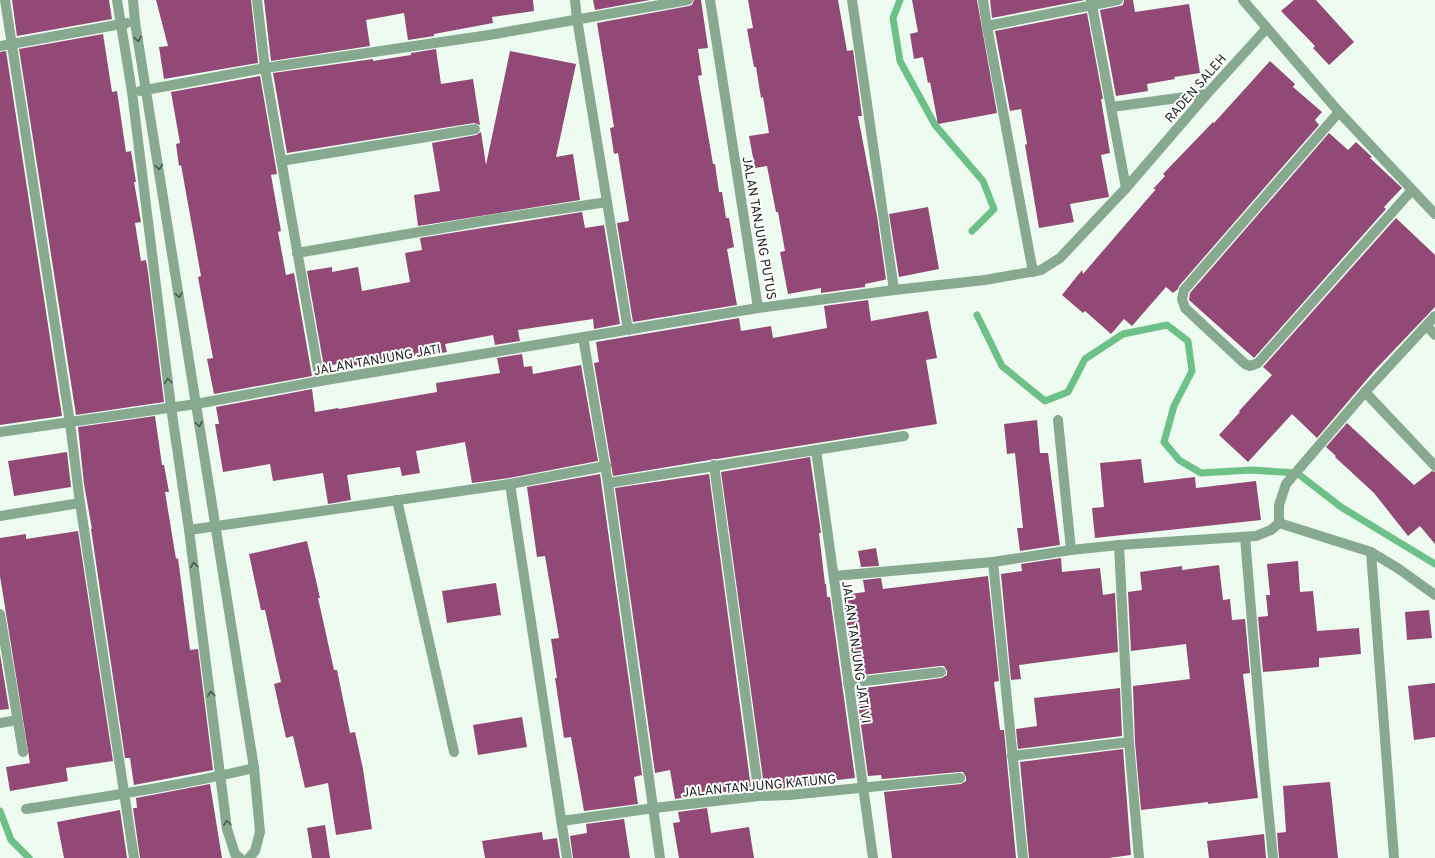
<svg xmlns="http://www.w3.org/2000/svg" width="1435" height="858" font-family="Overpass,sans-serif">
<style>
.lines{fill:none;stroke-linecap:round;stroke-linejoin:round}
.stream{stroke:#6ec089;stroke-width:7}
.building{fill:#934976}
.street{stroke:#87a990;stroke-width:10}
.oneway{stroke:#495a4d}
.labels{text-anchor:middle;stroke-width:4;stroke-linejoin:round;paint-order:stroke}
.street-label{font-size:13px;fill:#202521;stroke:#fff}
</style>
<rect width="100%" height="100%" fill="#edfbf0"/>
<g class="lines">
<g class="stream">
<polyline points="900,0 893,18 900,61 935,125 983,181 994,209 972,231"/>
<polyline points="977,315 1002,366 1045,401 1068,392 1085,359 1123,334 1167,325 1188,341 1192,371 1174,406 1164,442 1179,460 1201,473 1251,470 1297,473 1341,507 1435,564"/>
<polyline points="0,811 11,840 29,858"/>
</g>
</g>
<g class="building">
<polygon points="12,0 109,0 112,19 17,36"/>
<polygon points="156,0 251,0 258,63 164,79 159,47 168,46"/>
<polygon points="264,0 533,0 534,11 492,17 493,23 434,34 434,36 408,40 404,13 366,20 370,46 271,61"/>
<polygon points="593,0 650,0 595,10"/>
<polygon points="694,0 701,0 708,48 698,49 702,75 698,76 713,164 715,164 719,192 722,192 726,218 729,218 734,247 727,249 737,305 633,322 617,223 629,221 618,153 614,154 610,128 614,127 597,23 689,6 692,5"/>
<polygon points="748,0 838,0 847,51 853,50 862,116 858,116 877,216 886,279 884,280 865,284 865,287 821,293 821,288 788,294 780,252 785,251 778,212 776,212 767,166 755,168 749,136 769,133 763,97 761,98 756,67 754,67 747,29 753,28"/>
<polygon points="912,0 977,0 997,113 938,124 930,82 928,83 923,57 914,59 910,34 918,32"/>
<polygon points="990,0 1085,0 992,18"/>
<polygon points="1124,0 1133,0 1135,12 1189,4 1200,73 1174,77 1175,79 1147,84 1148,91 1116,96 1100,10 1120,6 1123,5"/>
<polygon points="1294,0 1316,0 1354,42 1329,65 1313,48 1315,46 1281,11"/>
<polygon points="1087,13 1103,99 1101,99 1110,153 1101,155 1109,197 1070,204 1074,222 1039,228 1025,145 1027,144 1021,109 1010,111 995,31"/>
<polygon points="103,34 112,92 117,91 126,152 131,151 136,182 134,182 141,222 135,223 141,261 146,260 148,272 164,402 76,415 19,49"/>
<polygon points="436,49 441,84 473,79 480,125 474,123 287,153 273,73 373,59 373,61 411,55 411,53"/>
<polygon points="6,51 62,416 0,425 0,52"/>
<polygon points="510,51 576,64 556,157 573,154 580,200 418,226 414,195 440,191 432,143 476,135 481,132 486,165"/>
<polygon points="1270,61 1295,84 1293,87 1322,112 1315,120 1319,125 1179,286 1178,289 1173,293 1166,287 1132,326 1124,319 1111,334 1085,311 1083,313 1062,295 1082,270 1083,274 1156,189 1153,189 1165,176 1163,174 1213,122 1214,123"/>
<polygon points="260,76 277,174 271,175 281,231 278,232 286,275 294,273 312,376 214,394 207,359 213,358 198,277 201,276 196,248 181,165 179,166 176,144 180,143 171,92"/>
<polygon points="1329,133 1348,150 1356,142 1372,157 1370,158 1402,188 1384,207 1386,209 1254,358 1189,300 1190,293"/>
<polygon points="928,207 939,269 899,277 889,214"/>
<polygon points="582,212 585,228 604,225 620,324 594,329 593,319 518,330 520,341 495,345 493,335 445,344 447,352 420,357 420,355 351,366 350,361 324,367 307,271 332,267 332,272 358,267 362,291 410,282 405,253 422,250 420,238"/>
<polygon points="1396,218 1435,255 1435,307 1374,371 1317,438 1292,414 1248,462 1219,435 1240,412 1239,411 1272,375 1263,367"/>
<polygon points="868,300 871,321 928,311 937,358 926,360 937,424 717,459 713,459 710,460 613,476 594,363 599,362 596,342 739,318 741,331 771,326 773,338 827,328 824,306"/>
<polygon points="522,354 524,367 532,366 533,374 581,365 598,461 509,478 472,483 465,442 416,451 420,473 402,476 400,467 347,475 351,500 328,504 323,473 273,481 270,464 223,472 215,424 219,424 216,407 312,389 315,412 338,408 339,409 437,392 436,383 500,373 497,358"/>
<polygon points="155,416 162,465 164,465 169,492 165,492 176,559 178,558 190,650 198,649 213,770 134,785 130,758 125,758 91,529 92,529 84,484 78,427"/>
<polygon points="1037,420 1040,453 1048,453 1060,545 1020,551 1017,528 1023,528 1015,453 1007,454 1004,424"/>
<polygon points="1347,423 1414,485 1432,471 1435,472 1435,544 1420,526 1408,536 1374,493 1335,457 1336,456 1326,447"/>
<polygon points="67,452 71,487 14,496 8,461"/>
<polygon points="810,457 821,533 819,533 825,584 826,584 827,597 830,597 855,778 820,782 820,785 777,789 776,784 764,786 721,472"/>
<polygon points="1141,459 1144,483 1195,477 1196,488 1256,481 1261,520 1095,538 1092,508 1104,507 1100,463"/>
<polygon points="600,474 642,775 634,777 638,804 584,811 571,737 564,738 555,678 557,678 551,639 559,638 545,556 537,557 527,487"/>
<polygon points="709,474 751,788 675,799 670,770 655,773 615,488"/>
<polygon points="78,531 113,761 66,768 68,781 10,791 6,767 30,763 0,576 0,538 26,534 26,539"/>
<polygon points="307,541 320,598 318,598 334,670 337,670 350,733 355,732 363,769 372,829 336,835 328,783 305,788 293,736 286,738 274,684 281,682 265,610 261,610 249,554"/>
<polygon points="876,548 879,566 861,567 858,551"/>
<polygon points="1061,558 1062,572 1100,568 1103,595 1115,593 1118,652 1019,665 1021,679 1011,680 1001,574 1022,571 1021,564"/>
<polygon points="1298,561 1300,592 1313,591 1317,631 1359,628 1361,654 1319,658 1319,667 1263,672 1258,617 1268,616 1266,595 1270,595 1267,564"/>
<polygon points="1219,565 1223,600 1230,599 1232,620 1245,619 1250,673 1243,674 1258,798 1208,804 1208,802 1141,810 1135,742 1133,686 1190,679 1186,644 1131,651 1128,592 1142,590 1140,572 1182,566 1182,570"/>
<polygon points="988,576 999,681 994,682 1000,730 1004,730 1016,858 892,858 884,792 961,784 966,781 966,777 963,772 959,772 883,779 882,779 881,775 868,776 856,689 942,678 947,675 947,671 944,666 940,666 854,676 843,595 865,592 863,580 881,578 883,589"/>
<polygon points="496,583 501,615 447,623 442,591"/>
<polygon points="1429,610 1432,638 1407,640 1405,612"/>
<polygon points="0,654 9,709 0,710"/>
<polygon points="1435,683 1435,737 1414,740 1408,686"/>
<polygon points="1120,688 1122,736 1018,749 1016,729 1037,726 1034,698"/>
<polygon points="522,717 527,747 478,755 473,725"/>
<polygon points="1123,749 1131,855 1108,858 1029,858 1020,762"/>
<polygon points="1330,782 1338,858 1279,858 1277,833 1286,832 1283,786"/>
<polygon points="210,784 222,858 140,858 133,808 137,808 136,798"/>
<polygon points="707,808 711,833 749,827 754,858 679,858 673,823 680,822 678,812"/>
<polygon points="120,810 127,858 64,858 57,822"/>
<polygon points="624,819 630,858 573,858 570,836 587,833 586,824"/>
<polygon points="325,825 330,858 312,858 307,828"/>
<polygon points="542,832 543,840 557,838 560,858 485,858 482,841"/>
<polygon points="1264,834 1266,858 1209,858 1207,841"/>
</g>
<g class="lines">
<g class="street">
<polyline points="5,0 70,423 80,503 134,858"/>
<polyline points="117,0 132,92 171,407 189,530 227,829 235,854 240,858"/>
<polyline points="133,0 135,22 254,768 260,832 255,851 249,858"/>
<polyline points="257,0 265,68 320,381"/>
<polyline points="575,0 577,19 628,330"/>
<polyline points="710,0 758,308"/>
<polyline points="852,0 894,290"/>
<polyline points="983,0 987,26 1033,272"/>
<polyline points="1091,0 1126,188"/>
<polyline points="1243,0 1267,28"/>
<polyline points="987,26 1118,0"/>
<polyline points="0,46 127,23"/>
<polyline points="140,91 265,68 489,35 688,0"/>
<polyline points="1112,107 1207,94"/>
<polyline points="1339,112 1184,290 1182,299 1185,308 1245,364 1250,366 1258,363 1412,190"/>
<polyline points="281,161 475,129"/>
<polyline points="297,253 495,219 607,202"/>
<polyline points="1427,326 1435,335"/>
<polyline points="583,337 608,483 660,858"/>
<polyline points="1365,392 1435,466"/>
<polyline points="1058,420 1071,550"/>
<polyline points="0,432 196,404 320,381 758,308 894,290 985,280 1041,270 1060,258 1126,188 1207,94 1267,28 1339,112 1435,214"/>
<polyline points="816,450 873,858"/>
<polyline points="714,465 759,796"/>
<polyline points="608,483 904,436"/>
<polyline points="510,484 567,858"/>
<polyline points="397,500 454,752"/>
<polyline points="0,516 80,503"/>
<polyline points="1279,523 1279,505 1286,484 1365,392 1435,316"/>
<polyline points="189,530 510,484 606,466"/>
<polyline points="1245,537 1264,767 1273,858"/>
<polyline points="1119,545 1129,742 1139,858"/>
<polyline points="1371,552 1394,858"/>
<polyline points="993,562 1023,858"/>
<polyline points="834,576 993,562 1071,550 1119,545 1256,536 1271,530 1279,523 1371,552 1399,569 1435,595"/>
<polyline points="0,614 23,752"/>
<polyline points="848,683 941,672"/>
<polyline points="0,723 17,720"/>
<polyline points="1012,756 1129,742"/>
<path d="M26,809C103,797 179,786 254,768"/>
<polyline points="562,821 654,808 759,796 789,795 960,778"/>
</g>
</g>
<defs><path id="oneway-chevron" d="M-2-3.5L2.5 0L-2 3.5" fill="none" stroke-width="1.6" stroke-linecap="round" stroke-linejoin="round"/></defs>
<g class="oneway">
<use href="#oneway-chevron" transform="translate(138 39) rotate(80)"/>
<use href="#oneway-chevron" transform="translate(159 167) rotate(81)"/>
<use href="#oneway-chevron" transform="translate(179 295) rotate(81)"/>
<use href="#oneway-chevron" transform="translate(168 381) rotate(-97)"/>
<use href="#oneway-chevron" transform="translate(199 424) rotate(81)"/>
<use href="#oneway-chevron" transform="translate(194 565) rotate(-97)"/>
<use href="#oneway-chevron" transform="translate(211 694) rotate(-97)"/>
<use href="#oneway-chevron" transform="translate(227 823) rotate(-97)"/>
</g>
<g class="labels">
<g class="street-label">
<text transform="translate(1195 88) rotate(-49)" y="5">RADEN SALEH</text>
<text transform="translate(760 228) rotate(80)" y="5">JALAN TANJUNG PUTUS</text>
<text transform="translate(377 359) rotate(-10)" y="5">JALAN TANJUNG JATI</text>
<text transform="translate(857 652) rotate(82)" y="5">JALAN TANJUNG JATI VI</text>
<text transform="translate(759 785) rotate(-5)" y="5">JALAN TANJUNG KATUNG</text>
</g>
</g>
</svg>
